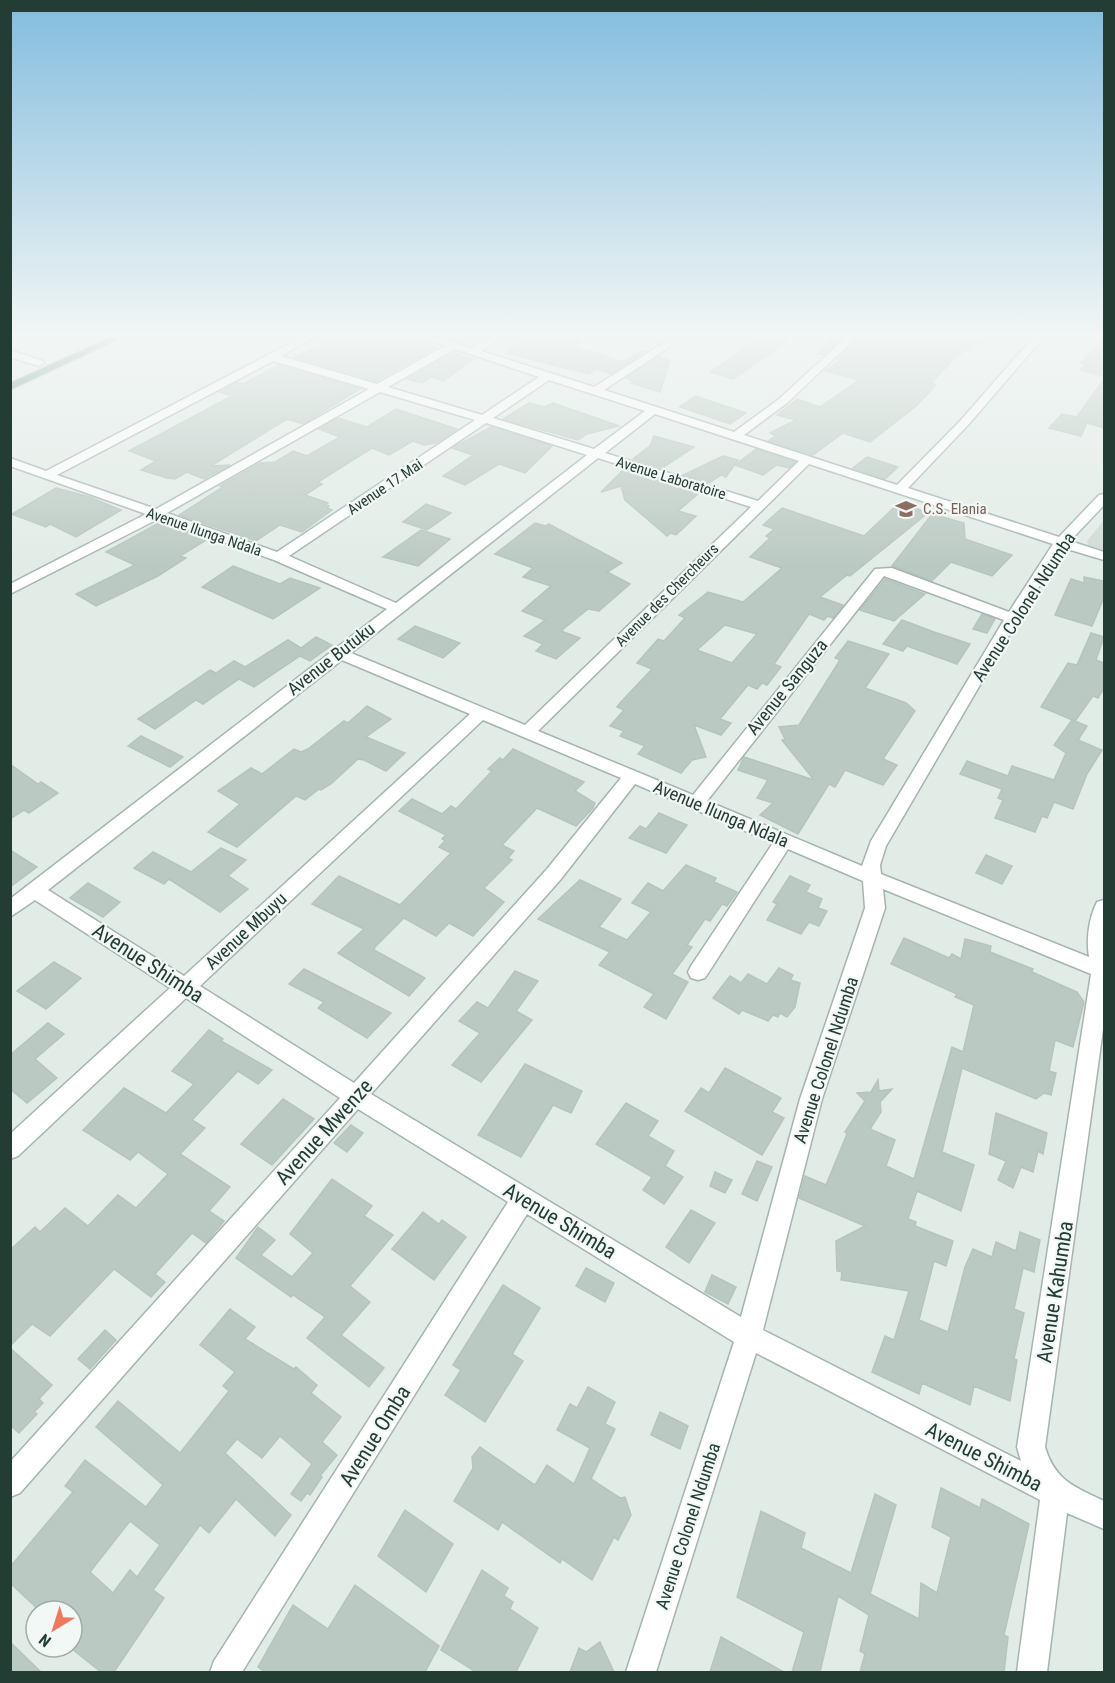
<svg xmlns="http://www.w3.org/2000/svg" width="1115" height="1683" font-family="'Roboto Condensed',sans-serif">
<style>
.built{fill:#d0dbd6}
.building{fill:#bac9c2;stroke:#b5c5bd;stroke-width:1.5;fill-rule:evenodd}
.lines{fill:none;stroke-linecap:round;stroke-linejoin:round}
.minor-casing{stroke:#a5b4ae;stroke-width:3}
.trunk-casing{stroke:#c1c8c6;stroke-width:3}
.minor{fill:#fff;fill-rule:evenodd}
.trunk{fill:#4c8373;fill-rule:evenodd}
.labels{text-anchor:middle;stroke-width:4.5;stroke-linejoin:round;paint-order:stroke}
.far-street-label{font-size:15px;fill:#233c34;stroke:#f2f8f5}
.far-education-label{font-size:15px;fill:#785e54;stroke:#f2f8f5;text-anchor:start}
.street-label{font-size:18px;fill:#233c34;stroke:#f2f8f5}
.near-street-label{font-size:21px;fill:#233c34;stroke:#f2f8f5}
</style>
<rect width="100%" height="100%" fill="#e2ece7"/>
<polygon class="built" points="1104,520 1104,550 1088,545 1087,541"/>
<g class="building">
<polygon points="387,332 437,348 376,381 294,357 341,336 371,340"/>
<polygon points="770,332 791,339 733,379 710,372"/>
<polygon points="837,332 846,334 824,355 818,354"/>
<polygon points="869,332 890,337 891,332 993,332 971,351 966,349 954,359 931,383 936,385 915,407 870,442 843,433 813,455 768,441 776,436 770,433 796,420 777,415 797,399 820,407 859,380 825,371 840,360 837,359 860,337"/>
<polygon points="557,334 582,340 575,346 622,362 641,351 645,352 611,374 596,369 588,374 505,353 534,336 548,340"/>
<polygon points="1104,338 1104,376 1081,370 1086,364 1081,363"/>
<polygon points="453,353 474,359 443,381 432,377 422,383 407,379"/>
<polygon points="658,357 670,361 660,392 631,383 634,381 626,378"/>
<polygon points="279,365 360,389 303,424 287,419 211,466 230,465 204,479 187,472 175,479 167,478 141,470 156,461 129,451 232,396 220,392 237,382 243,384"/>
<polygon points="1104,379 1104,428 1087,423 1081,436 1049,428 1062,414 1077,417"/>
<polygon points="695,396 746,413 730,424 680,407"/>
<polygon points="529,403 545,407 553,403 619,426 587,434 578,440 503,419"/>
<polygon points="396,409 457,429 436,443 424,445 413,441 389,455 372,448 318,482 322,484 305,495 328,503 325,505 329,506 327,508 332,510 302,532 280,525 256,541 179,515 223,487 220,486 260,463 275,462 293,451 307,456 340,437 319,429 338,418 367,427"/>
<polygon points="491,427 552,446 525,473 499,464 465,485 443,476 473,455 452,448"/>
<polygon points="654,436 694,447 664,467 665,469 633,459 650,446"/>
<polygon points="756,449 795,462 789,468 777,465 763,475 735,465"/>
<polygon points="723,456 738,460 726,477 721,475 709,483 683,475"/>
<polygon points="867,457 898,467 885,479 853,468"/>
<polygon points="624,469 699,493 678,511 696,516 676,535 671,533 667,536 625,500 621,486 601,492"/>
<polygon points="56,488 90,497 121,510 76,537 50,524 46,527 12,514"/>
<path d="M900,502L928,513L850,576L847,575L820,597L843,605L833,618L828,616L824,620L809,614L774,664L781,667L767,685L762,683L757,689L748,685L720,719L731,723L721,735L694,725L706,757L692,760L681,773L638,754L645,746L620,736L624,731L610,726L624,710L617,707L620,703L652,669L637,663L658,639L664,641L685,618L679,615L708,592L743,602L782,568L750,557L770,538L766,536L774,529L763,525L782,508L864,536ZM725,625L757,634L732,663L697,650Z"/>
<polygon points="426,504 451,513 427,530 403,522"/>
<polygon points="932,514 964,523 965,539 1012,555 992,576 951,562 932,581 892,566"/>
<polygon points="535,523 545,526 549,524 622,563 607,572 630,584 599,611 588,609 561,631 580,638 556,659 536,651 543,644 524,636 545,620 522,611 551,586 523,577 533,568 495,554"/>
<polygon points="157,524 165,524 208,539 180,556 186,558 158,576 96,606 76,594 135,565 106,552"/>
<polygon points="421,530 450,539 418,566 383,557"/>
<polygon points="233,566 280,584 290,578 320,588 273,619 202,587"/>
<polygon points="1084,577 1104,581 1104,597 1092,626 1055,615 1071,579 1084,583"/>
<polygon points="885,579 925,594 894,621 860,610"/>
<polygon points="982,614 995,619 987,633 973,629"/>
<polygon points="902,620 934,632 970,644 957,664 907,646 903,651 883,644"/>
<polygon points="415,626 460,643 443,658 398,639"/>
<polygon points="1091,633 1104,637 1096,660 1104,663 1104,688 1098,698 1093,696 1075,721 1041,707 1068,663 1077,665"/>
<polygon points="316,637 332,645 310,661 300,656 254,687 239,679 203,704 196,700 155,729 138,719 210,670 216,673 234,661 245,667 288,640 301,648"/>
<polygon points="848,641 889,654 865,688 906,703 915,711 883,759 897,765 883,785 845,770 835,787 829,784 798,834 760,815 773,803 757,798 768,780 738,770 744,757 814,780 782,740 785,739 779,727 799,725 840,660 835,658"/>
<polygon points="367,706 391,719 366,737 405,753 386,771 364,760 358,759 331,784 321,790 319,789 305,800 296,796 237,847 208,832 240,804 218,791 251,768 262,774 294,749 301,752 308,749 344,721 348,723"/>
<polygon points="1072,720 1087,726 1078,740 1102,750 1087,774 1073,809 1054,802 1047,818 1042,816 1035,832 995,818 1003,800 998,798 1002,789 960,774 967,761 1008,776 1012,766 1054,780 1066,753 1054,745"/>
<polygon points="141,736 183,757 170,767 128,746"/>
<polygon points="513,749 584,782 575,791 595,803 593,808 576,826 537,808 502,845 514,851 508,858 512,860 484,888 504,902 473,936 449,923 436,936 404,918 375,947 374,950 425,978 409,996 338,953 364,929 312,904 339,876 400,905 451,853 439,847 445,841 442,839 446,835 399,811 412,799 442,814 451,806 456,809 492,771 488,769 500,758 503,760"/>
<polygon points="10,764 38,784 41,782 58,793 29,813 24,810 10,819"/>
<polygon points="659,813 687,825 666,853 629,838 640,826 646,829"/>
<polygon points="221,848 246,860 228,876 248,889 220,912 169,879 164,884 134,868 153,852 191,872"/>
<polygon points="10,850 37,867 10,887"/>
<polygon points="986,855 1012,866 1002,884 976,873"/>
<polygon points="686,865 716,878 714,882 737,892 727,906 722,904 710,921 705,919 687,945 692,947 672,974 688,982 666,1019 644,1007 654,994 599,965 610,952 538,919 580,880 621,899 599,927 627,940 651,912 632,903 648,883 663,891"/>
<polygon points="790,876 810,885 806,892 822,899 818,908 827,911 819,926 809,922 801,934 767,920 777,904 773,902"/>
<polygon points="88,883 120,902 103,917 70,898"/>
<polygon points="904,938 949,958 952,954 961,959 965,939 991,946 990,952 1033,969 1032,972 1077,992 1084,1002 1073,1047 1055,1040 1049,1071 1056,1073 1051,1095 1044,1093 1036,1099 962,1068 942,1152 974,1165 961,1211 917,1191 908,1219 916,1222 915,1226 953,1241 946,1266 934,1261 919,1320 948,1332 965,1267 973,1249 992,1257 996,1242 1016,1251 1020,1232 1040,1240 1034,1272 1023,1268 1014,1309 1024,1313 1014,1359 1017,1360 1010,1401 974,1386 970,1405 922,1383 919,1394 872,1372 885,1336 894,1340 909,1291 841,1280 842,1272 837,1271 836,1241 865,1226 799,1198 805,1176 826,1185 847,1134 845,1132 865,1101 857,1093 871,1092 878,1080 879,1091 892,1089 880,1102 881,1112 870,1129 895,1140 886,1166 914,1179 952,1047 963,1052 974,1005 955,997 957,994 891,964"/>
<polygon points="54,962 81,978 46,1009 17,991"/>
<polygon points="779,968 793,975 790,980 800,983 795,1007 787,1017 780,1013 778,1017 773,1015 768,1021 742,1010 739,1014 713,998 730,976 741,983 748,974 767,984"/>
<polygon points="304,969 391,1013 367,1038 318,1008 324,1002 289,984"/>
<polygon points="515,971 538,981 516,1011 532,1020 481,1082 452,1065 480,1033 459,1021 477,1002 488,1008"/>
<polygon points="48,1023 64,1034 35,1059 57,1078 27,1103 10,1089 10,1055"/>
<polygon points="209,1030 223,1039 221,1041 272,1070 258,1084 238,1071 192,1120 205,1128 180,1154 230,1187 209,1211 224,1221 206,1243 192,1233 155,1274 165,1282 151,1297 114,1269 50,1336 32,1324 10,1346 10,1250 35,1227 40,1232 65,1208 88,1226 118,1195 136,1208 168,1174 138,1152 130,1160 83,1130 124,1088 166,1113 194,1084 172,1071"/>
<polygon points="525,1064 582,1091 571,1113 553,1105 521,1157 478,1135"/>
<polygon points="725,1068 781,1098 772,1112 784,1118 762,1155 685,1111 701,1088 709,1093"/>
<polygon points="283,1099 314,1119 272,1165 241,1144"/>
<polygon points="626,1103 658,1121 648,1136 674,1151 665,1166 683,1177 664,1204 643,1190 652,1177 596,1144"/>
<polygon points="996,1113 1047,1133 1043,1154 1038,1151 1033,1172 1021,1167 1013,1188 998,1180 1006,1161 989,1154"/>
<polygon points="351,1125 363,1133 347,1152 334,1143"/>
<polygon points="757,1161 772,1167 757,1201 742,1194"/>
<polygon points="715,1172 732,1180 725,1193 710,1186"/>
<polygon points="332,1179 372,1206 364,1216 393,1235 350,1286 370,1302 341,1335 384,1368 369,1387 307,1338 325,1317 293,1295 291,1297 236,1258 258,1227 275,1240 261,1255 292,1277 313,1253 290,1234"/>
<polygon points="691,1210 715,1223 689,1263 666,1247"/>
<polygon points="423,1212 439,1224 442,1220 466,1237 434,1280 392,1249"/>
<polygon points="586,1268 614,1283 605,1302 576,1286"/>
<polygon points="712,1275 736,1287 728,1304 705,1292"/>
<polygon points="503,1285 540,1308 512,1354 523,1361 485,1422 445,1395 461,1370 453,1365"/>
<path d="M230,1309L255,1327L245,1339L294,1369L296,1367L317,1385L311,1393L341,1417L322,1442L337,1455L320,1476L322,1477L310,1495L307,1493L301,1501L291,1494L312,1464L280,1436L262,1458L237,1439L225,1453L291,1515L275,1536L236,1499L209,1533L200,1525L153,1590L164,1598L114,1672H101L72,1649V1611H40L10,1583V1567L73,1492L65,1486L85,1460L146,1507L163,1485L96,1427L118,1401L180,1453L229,1391L223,1386L235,1372L200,1345ZM130,1521L160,1545L137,1577L130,1570L113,1593L90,1572Z"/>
<polygon points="105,1330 116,1340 90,1369 78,1359"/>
<polygon points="10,1348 52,1385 39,1399 43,1403 34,1412 37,1414 19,1433 10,1425"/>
<polygon points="588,1387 615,1402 605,1424 615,1429 591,1479 620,1498 625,1497 631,1515 618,1540 614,1537 592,1580 562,1559 560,1563 502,1522 498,1530 454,1501 473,1468 472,1457 480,1447 535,1485 547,1465 574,1484 590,1448 557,1430 570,1404 577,1408"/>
<polygon points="660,1412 688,1426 680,1449 651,1435"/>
<polygon points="941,1488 980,1508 982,1499 1029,1524 1004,1635 1008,1637 1004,1672 860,1672 865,1654 860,1651 869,1615 838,1596 820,1672 792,1672 804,1632 737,1597 761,1511 805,1533 801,1548 851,1573 875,1494 896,1505 870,1594 919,1619 921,1583 937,1593 951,1537 932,1527"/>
<polygon points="405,1510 453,1544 426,1592 378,1556"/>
<polygon points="482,1570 508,1588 504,1596 513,1602 510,1609 538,1628 516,1672 476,1672 441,1650"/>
<polygon points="355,1585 439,1646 425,1672 265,1672 258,1667 293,1605 328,1629"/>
<polygon points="721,1637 784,1672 710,1672"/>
<polygon points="10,1642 41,1672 10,1672"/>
<polygon points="600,1642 614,1672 570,1672 579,1648 586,1652"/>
</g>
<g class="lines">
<g class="minor-casing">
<g id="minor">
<path d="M312,332H324L281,356L377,384L445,346L408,332H422L471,348L498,332H509L481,351L594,387L681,332H692L604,390L734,432L779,399L852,332H862L787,403L744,435L897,485L961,420L1038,332H1048L969,424L908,488L1059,537L1099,495L1104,494V505L1070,541L1104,552V560L1064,548L1019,618L886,846L880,865L881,874L1089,957C1086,939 1089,918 1097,902L1104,900V1022L1045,1447C1055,1481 1075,1487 1104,1501V1529L1067,1513L1047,1672H1017L1040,1500L756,1353L656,1672H626L734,1342L527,1214L242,1672H210L214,1661L508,1202L358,1109L20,1493L10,1497V1462L340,1098L186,998L18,1156L10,1159V1134L170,988L35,900L10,917V899L387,609L274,560L158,519L10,594V584L146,514L10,466V458L46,471ZM455,349L539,377L482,415L388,387ZM273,361L369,389L156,509L57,475ZM549,380L645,411L594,449L493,418ZM380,392L475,420L277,552L167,513ZM655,414L799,461L758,501L605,453ZM486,423L587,455L396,603L289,556ZM598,458L751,507L525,725L351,653ZM809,464L1053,544L1009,612L892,568L875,569L693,795L538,731ZM884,576L1004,620L871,841L862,866L707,801ZM342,660L470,714L184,976L48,890ZM483,720L621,778L547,869L354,1083L200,986ZM635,784L773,843L691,966L688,972L691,978L698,980L705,978L788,849L863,881L865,908L800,1099L741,1317L371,1094L561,879ZM883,889L1091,974L1017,1447L1021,1461L763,1330L822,1099L885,908Z"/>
<polygon points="10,350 43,361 44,363 39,366 10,357"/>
</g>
</g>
<g class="trunk-casing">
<polygon id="trunk" points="122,332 134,332 10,390 10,383"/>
</g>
<use href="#minor" class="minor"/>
<use href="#trunk" class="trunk"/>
</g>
<linearGradient id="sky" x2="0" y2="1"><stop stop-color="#83bcde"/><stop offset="0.59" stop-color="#f2f6f4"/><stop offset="1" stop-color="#f2f6f4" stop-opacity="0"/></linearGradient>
<rect width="1115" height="567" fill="url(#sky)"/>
<defs>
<g id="school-bare" transform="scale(1.62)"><path d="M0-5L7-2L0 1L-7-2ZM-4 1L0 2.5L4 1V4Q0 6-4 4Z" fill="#8d6e63" stroke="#f2f8f5" stroke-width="2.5" paint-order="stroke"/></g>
</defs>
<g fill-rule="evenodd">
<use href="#school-bare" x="906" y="509"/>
</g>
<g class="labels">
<g class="far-street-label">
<text transform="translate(671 478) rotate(17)" y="5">Avenue Laboratoire</text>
<text transform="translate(385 487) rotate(-34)" y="5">Avenue 17 Mai</text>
<text transform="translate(204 532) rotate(19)" y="5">Avenue Ilunga Ndala</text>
<text transform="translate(667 595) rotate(-45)" y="5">Avenue des Chercheurs</text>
</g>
<g class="far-education-label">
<text x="923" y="514">C.S. Elania</text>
</g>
<g class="street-label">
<text transform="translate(1024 607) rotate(-57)" y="6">Avenue Colonel Ndumba</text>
<text transform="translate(331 659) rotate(-38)" y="6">Avenue Butuku</text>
<text transform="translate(787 687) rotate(-51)" y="6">Avenue Sanguza</text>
<text transform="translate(721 814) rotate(23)" y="6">Avenue Ilunga Ndala</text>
<text transform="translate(246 931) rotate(-43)" y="6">Avenue Mbuyu</text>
<text transform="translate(826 1060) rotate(-72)" y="6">Avenue Colonel Ndumba</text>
<text transform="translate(688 1526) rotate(-72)" y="6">Avenue Colonel Ndumba</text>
</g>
<g class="near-street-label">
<text transform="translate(148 963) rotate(33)" y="7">Avenue Shimba</text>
<text transform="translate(324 1132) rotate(-48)" y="7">Avenue Mwenze</text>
<text transform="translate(560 1221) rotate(31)" y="7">Avenue Shimba</text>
<text transform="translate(1055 1292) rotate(-81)" y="7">Avenue Kahumba</text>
<text transform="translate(375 1436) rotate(-58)" y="7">Avenue Omba</text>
<text transform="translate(984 1457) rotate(27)" y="7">Avenue Shimba</text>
</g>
</g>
<rect width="1115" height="1683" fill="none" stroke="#233c34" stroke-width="24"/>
<g transform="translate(54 1629) rotate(218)"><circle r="28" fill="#f2f8f5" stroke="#9fada8" stroke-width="1.5"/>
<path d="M0-4.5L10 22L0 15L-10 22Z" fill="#ed795f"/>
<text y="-9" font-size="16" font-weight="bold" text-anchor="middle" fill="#233c34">N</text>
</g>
</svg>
